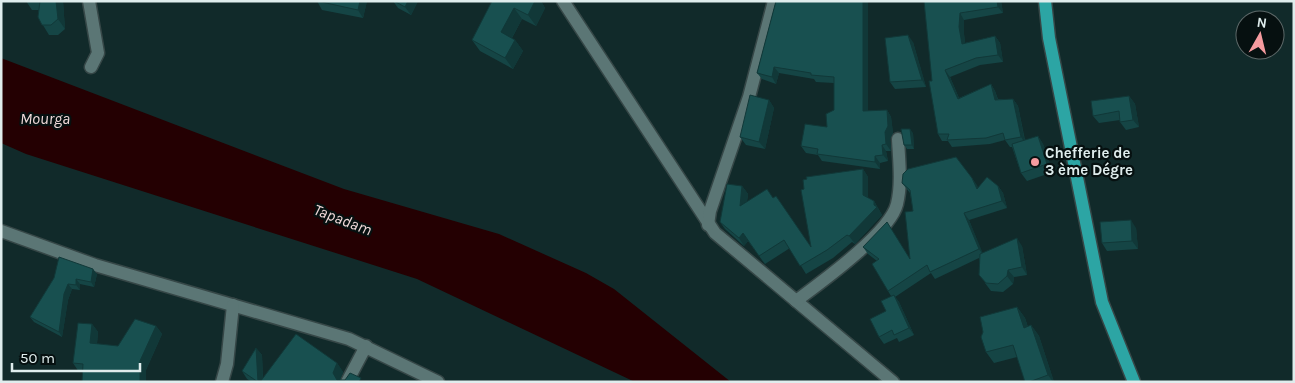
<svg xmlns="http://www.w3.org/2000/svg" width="1295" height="383" font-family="Karla,sans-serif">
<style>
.water{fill:#240002}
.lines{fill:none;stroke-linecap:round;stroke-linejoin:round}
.minor-casing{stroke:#364747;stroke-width:15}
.major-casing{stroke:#364747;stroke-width:15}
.minor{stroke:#5b7675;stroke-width:12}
.major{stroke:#2ca5a4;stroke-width:12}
.wall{fill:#154545}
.shaded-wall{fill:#113838}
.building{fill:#185050;stroke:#113838}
.poi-dot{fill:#f59b9f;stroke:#061010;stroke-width:2}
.labels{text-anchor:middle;stroke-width:4.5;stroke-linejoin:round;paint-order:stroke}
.poi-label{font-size:15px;font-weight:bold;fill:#dfeded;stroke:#061010;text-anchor:start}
.water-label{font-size:16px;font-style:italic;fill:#f1dada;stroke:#061010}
</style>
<rect width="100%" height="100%" fill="#112a2a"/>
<polygon class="water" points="1,58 344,189 499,234 586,273 614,289 731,382 635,382 417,279 26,154 1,143"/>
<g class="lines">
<g class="minor-casing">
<g id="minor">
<polyline points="89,1 98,53 91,67"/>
<polyline points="563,1 715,233 893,382"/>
<polyline points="708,225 710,211 749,97 774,1"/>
<polyline points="1,231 95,265 349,339 438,382"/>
<path d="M796,301C820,283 890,233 897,204C902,183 899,160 898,139"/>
<polyline points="222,382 227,364 233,305"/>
<polyline points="347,382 366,346"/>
</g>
</g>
<g class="major-casing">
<polyline id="major" points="1045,1 1049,38 1102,302 1134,382"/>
</g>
<use href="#minor" class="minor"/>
<use href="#major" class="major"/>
</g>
<g class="wall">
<polygon points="26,1 63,1 65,29 58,35 49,35 38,17 39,10 32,10"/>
<polygon points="317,1 367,1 363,18 322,10"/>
<polygon points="393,1 418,1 411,15 398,8"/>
<polygon points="492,1 541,1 545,8 536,26 522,19 512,38 515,40 523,51 513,69 480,51 472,40"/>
<polygon points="776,1 868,111 887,110 891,117 893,133 890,139 891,151 886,151 888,161 880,163 880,169 822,161 818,155 806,153 801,146 827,127 834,110 834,83 816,82 814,79 779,73 776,84 762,79 757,73"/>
<polygon points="924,1 1001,1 1003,13 964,20 964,34 965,43 995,36 1000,43 1003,62 980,65 950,77 959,98 991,84 995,91 998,99 1013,99 1018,106 1025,140 1038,136 1043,144 1053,172 1027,181 1021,173 1012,147 1010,147 1005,140 990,144 952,147 948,141 942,141 938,134"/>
<polygon points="913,42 926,87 895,89 890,82"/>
<polygon points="1129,96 1135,104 1139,127 1126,130 1120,122 1120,120 1099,123 1093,116"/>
<polygon points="769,100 774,108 765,149 746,145 740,137"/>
<polygon points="913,133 914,149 907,149 904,145"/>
<polygon points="863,169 868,177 868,198 874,201 882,215 855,244 852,242 833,258 806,274 790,248 765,264 748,241 744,246 725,229 720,222 742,186 748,194 747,202 774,197 811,247"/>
<polygon points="972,178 978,188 998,186 1003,193 1007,208 969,220 982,253 1022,246 1027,275 1014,277 1013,284 1003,292 991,291 985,283 979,258 935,279 931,273 895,297 899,302 914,335 899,342 897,338 884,344 879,337 891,296 888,291 877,261 868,254 863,247 910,258 913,211 910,193 902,183"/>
<polygon points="1136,228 1138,249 1107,251 1102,243"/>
<polygon points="97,274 94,287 80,284 80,290 72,289 68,300 62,337 34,322 30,317 54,278"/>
<polygon points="1017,307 1025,318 1028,327 1031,325 1039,336 1054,382 1025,382 1017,357 994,363 986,352"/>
<polygon points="92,324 98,332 97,344 118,346 156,326 162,334 146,370 79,372 73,363"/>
<polygon points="256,348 262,355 263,379 337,363 343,372 340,380 364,382 252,382 247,379 242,371"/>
</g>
<g class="shaded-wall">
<polygon points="56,1 63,1 65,29 58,19"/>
<polygon points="360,1 367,1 363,18 358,10"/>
<polygon points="408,1 418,1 411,15 405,7"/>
<polygon points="535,1 541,1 545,8 536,26 528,15"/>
<polygon points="863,1 868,1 868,118 863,111"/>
<polygon points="997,1 1001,1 1003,13 998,7"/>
<polygon points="514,8 522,19 509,43 501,32"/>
<polygon points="960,13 964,20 964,34 966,51 962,44 959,27"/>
<polygon points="908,35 913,42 926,87 922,80"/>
<polygon points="995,36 1000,43 1003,62 998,55"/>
<polygon points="515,40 523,51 513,69 505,58"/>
<polygon points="774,67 779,73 776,84 772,77"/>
<polygon points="945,70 950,77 962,106 958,99"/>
<polygon points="991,84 995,91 1000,106 995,100"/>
<polygon points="1129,96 1135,104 1139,127 1133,120"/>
<polygon points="1013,99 1018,106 1025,143 1021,137"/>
<polygon points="769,100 774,108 765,149 759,142"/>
<polygon points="887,110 891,117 893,133 890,139 891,151 886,144 885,132"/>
<polygon points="910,129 913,133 914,149 912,145"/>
<polygon points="1038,136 1043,144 1053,172 1047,164"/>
<polygon points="882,145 886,151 888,161 883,155"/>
<polygon points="875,156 880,163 880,169 875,162"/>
<polygon points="863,169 868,177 868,202 863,195"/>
<polygon points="972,178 977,185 982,196 977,189"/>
<polygon points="742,186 748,194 745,214 740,206"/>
<polygon points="998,186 1003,193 1007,208 1002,201"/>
<polygon points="874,201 882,215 855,244 849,236 874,205"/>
<polygon points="964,213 969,220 984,256 979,249"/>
<polygon points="1131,220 1136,228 1138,249 1132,241"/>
<polygon points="743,233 748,241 744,246 739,238"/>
<polygon points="1017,238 1022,246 1027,275 1022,267"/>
<polygon points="93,269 97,274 94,287 91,282"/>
<polygon points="1008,270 1014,277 1013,284 1007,276"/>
<polygon points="76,279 80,284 80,290 76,285"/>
<polygon points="68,284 72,289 68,300 62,337 59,332 64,294"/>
<polygon points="894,295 899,302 914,335 909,328"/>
<polygon points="1017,307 1025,318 1032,339 1024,328"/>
<polygon points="92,324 98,332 96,352 90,343"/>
<polygon points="1031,325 1039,336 1054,382 1053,382 1048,375"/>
<polygon points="156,326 162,334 146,370 146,382 140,382 140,361"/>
<polygon points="256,348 262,355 263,382 258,382"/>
<polygon points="337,363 343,372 339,382 338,382 333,373"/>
</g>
<g class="building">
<polygon points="40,1 56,1 58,19 51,25 42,25 38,17"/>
<polygon points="317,1 360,1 358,10"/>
<polygon points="394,1 408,1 405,7"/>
<polygon points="492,1 535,1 528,15 514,8 501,32 515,40 505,58 472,40"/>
<polygon points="776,1 863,1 863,111 887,110 888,126 885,132 886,144 882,145 883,155 875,156 875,162 817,154 818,149 801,146 805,124 827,127 826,114 834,110 834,77 811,75 811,73 774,67 772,77 757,73"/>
<polygon points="924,1 997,1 998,7 960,13 959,27 962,44 995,36 998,55 976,58 945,70 958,99 991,84 995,100 1013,99 1021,137 1005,140 1003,133 986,138 947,140 949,134 938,134 929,81 932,81"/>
<polygon points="908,35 922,80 890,82 885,38"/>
<polygon points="750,95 769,100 759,142 740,137"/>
<polygon points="1129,96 1133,120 1120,122 1119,111 1093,116 1091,101"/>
<polygon points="901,129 910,129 912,145 904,145"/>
<polygon points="1038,136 1047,164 1021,173 1012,144"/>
<polygon points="956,157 972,178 977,189 987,177 998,186 1002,201 964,213 979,249 930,272 927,265 888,291 872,264 879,259 863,247 887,222 910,259 905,212 913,211 910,190 902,183 903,174 908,169"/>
<polygon points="863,169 863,195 874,201 874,205 877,207 849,236 847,235 827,250 800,266 784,240 759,256 743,233 739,238 720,222 727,184 742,186 740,206 767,189 773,198 776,196 811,247 801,190 804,189 803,180 807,179 806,177"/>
<polygon points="1131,220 1132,241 1102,243 1100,222"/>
<polygon points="1017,238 1022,267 1008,270 1007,276 998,284 986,283 979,275 980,254"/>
<polygon points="59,257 93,269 91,282 76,279 76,285 68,284 64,294 59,332 30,317 54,278"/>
<polygon points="894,295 909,328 894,335 892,330 879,337 870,319 886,311 881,301"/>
<polygon points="1017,307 1024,328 1031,325 1048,375 1029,382 1025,382 1013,345 986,352 981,337 983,332 980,317"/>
<polygon points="135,319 156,326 140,361 140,382 82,382 83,364 73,363 78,323 92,324 90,343 118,346"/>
<polygon points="296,334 337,363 333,373 337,380 345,380 350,373 361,378 359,382 260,382"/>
<polygon points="256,348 258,382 242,371"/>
</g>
<circle class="poi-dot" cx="1035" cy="162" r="5"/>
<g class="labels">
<g class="poi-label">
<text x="1045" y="158">Chefferie de<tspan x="1045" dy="17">3 ème Dégre</tspan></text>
</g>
<g class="water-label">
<text x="45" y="124">Mourga</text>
<text transform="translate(343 219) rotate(21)" y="6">Tapadam</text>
</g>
</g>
<rect width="1295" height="383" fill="none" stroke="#dfeded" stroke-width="5"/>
<g transform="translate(1260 35) rotate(8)"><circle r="24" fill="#061010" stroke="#5d6868"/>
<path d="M0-4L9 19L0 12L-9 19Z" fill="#f59b9f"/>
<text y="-8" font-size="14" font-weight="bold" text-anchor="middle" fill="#dfeded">N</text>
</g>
<path d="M12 363v8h128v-8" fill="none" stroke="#dfeded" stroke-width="2.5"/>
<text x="20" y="363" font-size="15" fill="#dfeded" stroke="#061010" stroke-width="4" paint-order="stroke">50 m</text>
</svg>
